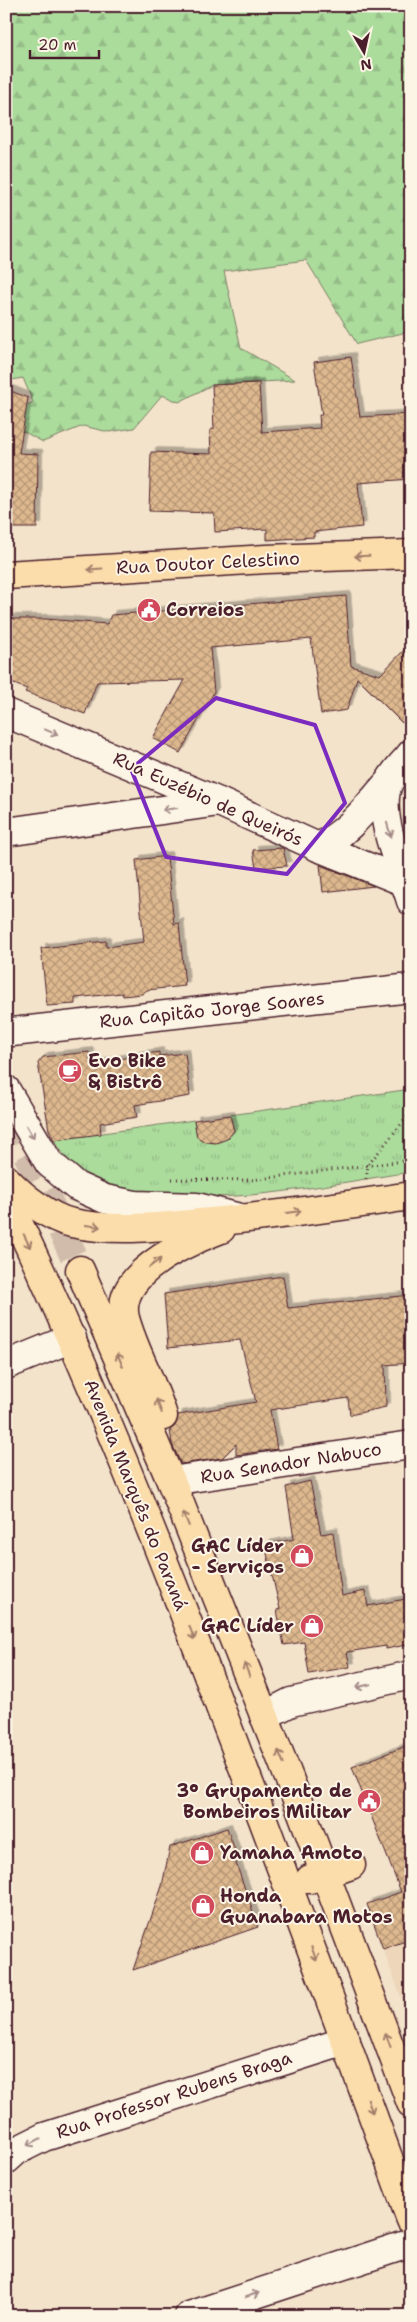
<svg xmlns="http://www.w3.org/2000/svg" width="417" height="2322" font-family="'Shantell Sans',sans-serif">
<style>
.built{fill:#edd6b9}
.grass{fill:url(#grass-tufts);stroke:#7a7e64}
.forest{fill:url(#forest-firs);stroke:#7a7e64}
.building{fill:url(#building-cross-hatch);stroke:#4a1f2b;filter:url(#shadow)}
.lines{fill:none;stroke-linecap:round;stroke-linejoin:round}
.major-tunnel{stroke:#d1bcab;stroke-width:28;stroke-dasharray:28 14;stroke-linecap:butt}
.minor-casing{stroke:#4a1f2b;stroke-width:31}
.major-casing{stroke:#4a1f2b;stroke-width:31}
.path{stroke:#4a1f2b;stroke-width:3;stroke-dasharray:1 4;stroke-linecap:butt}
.minor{stroke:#fcf5e5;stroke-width:28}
.major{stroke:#fbddab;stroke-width:28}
.oneway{stroke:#a27e6b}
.oneway2{stroke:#a38a88}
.marked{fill:none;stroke:#7b2cbf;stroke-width:4;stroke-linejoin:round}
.labels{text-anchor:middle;stroke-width:4;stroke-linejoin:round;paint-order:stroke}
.street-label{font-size:18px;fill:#4a1f2b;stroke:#fcf5e5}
.poi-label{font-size:18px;font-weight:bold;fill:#4a1f2b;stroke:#fcf5e5;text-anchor:start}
</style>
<defs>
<pattern id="grass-tufts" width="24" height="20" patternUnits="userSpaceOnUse" patternTransform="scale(1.25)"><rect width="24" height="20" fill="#abdc9c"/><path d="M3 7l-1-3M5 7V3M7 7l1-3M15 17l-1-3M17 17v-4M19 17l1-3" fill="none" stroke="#95bc87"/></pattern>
<pattern id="forest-firs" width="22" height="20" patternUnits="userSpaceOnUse" patternTransform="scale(1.25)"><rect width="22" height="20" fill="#abdc9c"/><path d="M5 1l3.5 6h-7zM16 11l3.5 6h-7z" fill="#95bc87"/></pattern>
<pattern id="building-cross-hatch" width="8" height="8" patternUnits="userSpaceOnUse" patternTransform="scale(1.25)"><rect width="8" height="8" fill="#deb98f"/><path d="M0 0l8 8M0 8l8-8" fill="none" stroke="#b69675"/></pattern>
<filter id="shadow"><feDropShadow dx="4.5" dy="-4.5" stdDeviation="0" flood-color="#0004"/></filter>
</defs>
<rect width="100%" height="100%" fill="#f3e3cb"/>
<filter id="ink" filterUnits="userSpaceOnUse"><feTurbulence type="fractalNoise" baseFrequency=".02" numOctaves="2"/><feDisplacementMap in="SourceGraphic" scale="10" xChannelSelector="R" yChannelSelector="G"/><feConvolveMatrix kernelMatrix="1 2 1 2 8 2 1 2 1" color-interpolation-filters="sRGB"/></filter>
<g filter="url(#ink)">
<polygon class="built" points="411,1939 411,2024 383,1949"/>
<path class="grass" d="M411,1089V1172C319,1185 222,1209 130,1190C113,1187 98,1184 83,1175C70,1166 62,1152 54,1140L194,1120L197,1137C211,1145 224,1144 234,1131L230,1115Z"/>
<polygon class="forest" points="6,6 411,6 411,331 357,344 306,260 224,271 241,348 295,380 212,385 179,402 162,395 134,428 109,432 83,426 43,442 17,428 19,410 33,402 23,378 6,381"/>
<g class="building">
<polygon points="351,357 360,417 411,414 411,479 358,483 362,527 314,532 314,537 267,540 267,529 215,532 214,513 149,511 151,452 211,454 210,430 214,429 212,385 259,383 262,432 320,428 319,415 322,415 314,362"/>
<polygon points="6,389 28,398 19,453 38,454 37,528 6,528"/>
<polygon points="346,596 351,666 380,675 411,643 411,713 402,723 357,678 347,710 321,714 311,639 210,648 214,692 180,753 153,738 185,680 97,682 85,714 25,692 27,689 6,681 6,619 46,619 107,624 111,615"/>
<polygon points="283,848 287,866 256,868 253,850"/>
<polygon points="167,856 174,924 179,923 185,986 147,990 142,994 123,996 122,993 75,998 75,1004 47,1006 41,948 106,941 106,947 144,942 136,860"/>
<polygon points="320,865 374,886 323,892"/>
<polygon points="89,1052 91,1064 159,1052 159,1056 185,1053 190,1096 135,1105 137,1117 100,1123 101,1134 54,1140 49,1130 38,1063 43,1057"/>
<polygon points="230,1115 234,1131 227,1139 216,1143 205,1142 197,1137 194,1120"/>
<polygon points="283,1276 288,1308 411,1295 411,1363 385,1365 386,1407 350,1415 348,1398 270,1410 277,1449 236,1455 236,1444 222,1458 181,1464 172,1444 170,1430 175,1426 178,1415 256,1402 240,1340 168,1348 164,1294"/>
<polygon points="310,1481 321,1534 333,1532 342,1596 365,1591 368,1606 411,1598 411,1644 386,1649 386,1646 347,1652 350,1667 309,1674 304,1642 284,1645 277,1610 280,1609 265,1545 294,1539 286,1487"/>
<polygon points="411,1744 411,1939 383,1949 367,1904 401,1892 352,1767"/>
<polygon points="227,1828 238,1859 235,1860 258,1927 133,1970 162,1886 170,1847"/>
</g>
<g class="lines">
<polyline class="major-tunnel" points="6,1117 30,1160 80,1270"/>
<g class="minor-casing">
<g id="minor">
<polyline points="6,713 219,802 318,847 405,882 411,882"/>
<path d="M411,754C404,763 394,772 389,782C374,813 402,870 411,901"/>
<polyline points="6,832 219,802"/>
<path d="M318,847C348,834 368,805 389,782"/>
<polyline points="12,1032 411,988"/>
<polyline points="6,1090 49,1163 76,1186 105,1199 135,1205 197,1207 240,1218"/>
<polyline points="6,1365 72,1338"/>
<polyline points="171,1481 411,1445"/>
<polyline points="264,1716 291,1702 411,1675"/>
<polyline points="6,2160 16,2151 44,2137 346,2041"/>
<polyline points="189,2316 411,2243"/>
</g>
</g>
<g class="major-casing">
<g id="major">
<polyline points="6,575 266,559 411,554"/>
<path d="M6,1179C22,1196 49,1218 72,1223C114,1232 158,1227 200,1223C271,1217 341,1206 411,1196"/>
<path d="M6,1197C89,1370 160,1548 228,1728C291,1891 351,2056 411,2220"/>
<polyline points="80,1270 171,1481 289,1778 411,2103"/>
<path d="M163,1416C153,1382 134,1352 125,1318C114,1273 187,1242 221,1229"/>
<polyline points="310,1879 351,1865"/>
</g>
</g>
<g class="path">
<polyline points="172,1179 251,1180 411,1160"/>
<polyline points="366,1179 368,1165 411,1112"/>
</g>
<use href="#minor" class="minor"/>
<use href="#major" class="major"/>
</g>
<defs><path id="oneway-shaft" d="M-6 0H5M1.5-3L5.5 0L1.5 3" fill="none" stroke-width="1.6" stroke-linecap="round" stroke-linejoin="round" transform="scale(1.25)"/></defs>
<g class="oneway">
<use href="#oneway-shaft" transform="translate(362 556) rotate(178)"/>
<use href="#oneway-shaft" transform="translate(95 569) rotate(176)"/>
<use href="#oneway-shaft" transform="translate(294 1212) rotate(-8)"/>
<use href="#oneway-shaft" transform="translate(93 1226) rotate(8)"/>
<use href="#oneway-shaft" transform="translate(27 1241) rotate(64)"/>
<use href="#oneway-shaft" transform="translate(155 1263) rotate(-37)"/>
<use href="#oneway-shaft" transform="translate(120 1360) rotate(-113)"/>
<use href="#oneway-shaft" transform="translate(159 1406) rotate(-111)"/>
<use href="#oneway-shaft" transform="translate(186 1519) rotate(-112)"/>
<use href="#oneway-shaft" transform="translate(192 1633) rotate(69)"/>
<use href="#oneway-shaft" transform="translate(247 1670) rotate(-111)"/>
<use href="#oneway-shaft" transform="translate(281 1757) rotate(-112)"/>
<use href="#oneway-shaft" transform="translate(314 1954) rotate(70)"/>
<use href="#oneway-shaft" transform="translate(388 2040) rotate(-110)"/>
<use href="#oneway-shaft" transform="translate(370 2106) rotate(70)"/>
</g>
<g class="oneway2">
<use href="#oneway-shaft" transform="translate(51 732) rotate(23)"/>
<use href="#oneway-shaft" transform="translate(170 809) rotate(172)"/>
<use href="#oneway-shaft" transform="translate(389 830) rotate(74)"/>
<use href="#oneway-shaft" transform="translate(30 1132) rotate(60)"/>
<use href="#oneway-shaft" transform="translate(363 1686) rotate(167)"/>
<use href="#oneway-shaft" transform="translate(34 2142) rotate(152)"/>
<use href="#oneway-shaft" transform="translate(252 2295) rotate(-18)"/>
</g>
</g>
<path class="marked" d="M216,698L315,725L345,803L287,874L166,857L131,769Z"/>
<defs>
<g id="civic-disc" transform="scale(1.25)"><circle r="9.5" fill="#d1495b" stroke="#fcf5e5"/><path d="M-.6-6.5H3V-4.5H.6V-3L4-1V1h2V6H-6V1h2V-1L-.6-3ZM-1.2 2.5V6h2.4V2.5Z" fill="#fff"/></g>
<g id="cafe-disc" transform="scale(1.25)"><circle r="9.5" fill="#d1495b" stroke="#fcf5e5"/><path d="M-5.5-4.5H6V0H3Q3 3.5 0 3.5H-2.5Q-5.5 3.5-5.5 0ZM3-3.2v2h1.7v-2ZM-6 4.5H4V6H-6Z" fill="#fff"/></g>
<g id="shop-disc" transform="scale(1.25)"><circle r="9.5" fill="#d1495b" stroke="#fcf5e5"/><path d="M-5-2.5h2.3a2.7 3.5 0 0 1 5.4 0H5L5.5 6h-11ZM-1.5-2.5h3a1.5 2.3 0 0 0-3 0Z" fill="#fff"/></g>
</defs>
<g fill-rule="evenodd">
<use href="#civic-disc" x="149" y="610"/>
<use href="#cafe-disc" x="70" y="1071"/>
<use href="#shop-disc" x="302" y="1556"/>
<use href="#shop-disc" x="312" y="1626"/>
<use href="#civic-disc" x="369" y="1801"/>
<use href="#shop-disc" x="202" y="1853"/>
<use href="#shop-disc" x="203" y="1906"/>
</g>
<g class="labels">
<g class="street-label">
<text transform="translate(208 563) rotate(-3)" y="6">Rua Doutor Celestino</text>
<text transform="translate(208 799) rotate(24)" y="6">Rua Euzébio de Queirós</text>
<text transform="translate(212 1010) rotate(-6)" y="6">Rua Capitão Jorge Soares</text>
<text transform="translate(291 1463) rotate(-9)" y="6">Rua Senador Nabuco</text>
<text transform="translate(136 1495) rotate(68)" y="6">Avenida Marquês do Paraná</text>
<text transform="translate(174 2095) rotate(-18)" y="6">Rua Professor Rubens Braga</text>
</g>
<g class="poi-label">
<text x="166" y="616">Correios</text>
<text x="88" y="1067">Evo Bike<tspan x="88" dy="21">&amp; Bistrô</tspan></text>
<text x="284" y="1552" text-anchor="end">GAC Líder<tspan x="284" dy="21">- Serviços</tspan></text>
<text x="294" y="1632" text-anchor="end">GAC Líder</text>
<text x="352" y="1797" text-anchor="end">3º Grupamento de<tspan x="352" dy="21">Bombeiros Militar</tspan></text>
<text x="220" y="1859">Yamaha Amoto</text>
<text x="220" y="1902">Honda<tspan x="220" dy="21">Guanabara Motos</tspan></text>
</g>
</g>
<rect width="417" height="2322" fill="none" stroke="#fcf5e5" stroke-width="25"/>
<rect x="12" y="12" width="392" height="2297" fill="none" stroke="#4a1f2b" stroke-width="2" filter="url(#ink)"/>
<g transform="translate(364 52) rotate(171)" stroke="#fcf5e5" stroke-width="4" paint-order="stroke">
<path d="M0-4L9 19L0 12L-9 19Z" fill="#4a1f2b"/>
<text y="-8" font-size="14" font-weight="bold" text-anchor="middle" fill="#4a1f2b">N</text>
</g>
<path d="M30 50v8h69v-8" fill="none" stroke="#4a1f2b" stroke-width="2.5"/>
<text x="38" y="50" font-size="15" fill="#4a1f2b" stroke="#fcf5e5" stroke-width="4" paint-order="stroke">20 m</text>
</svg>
